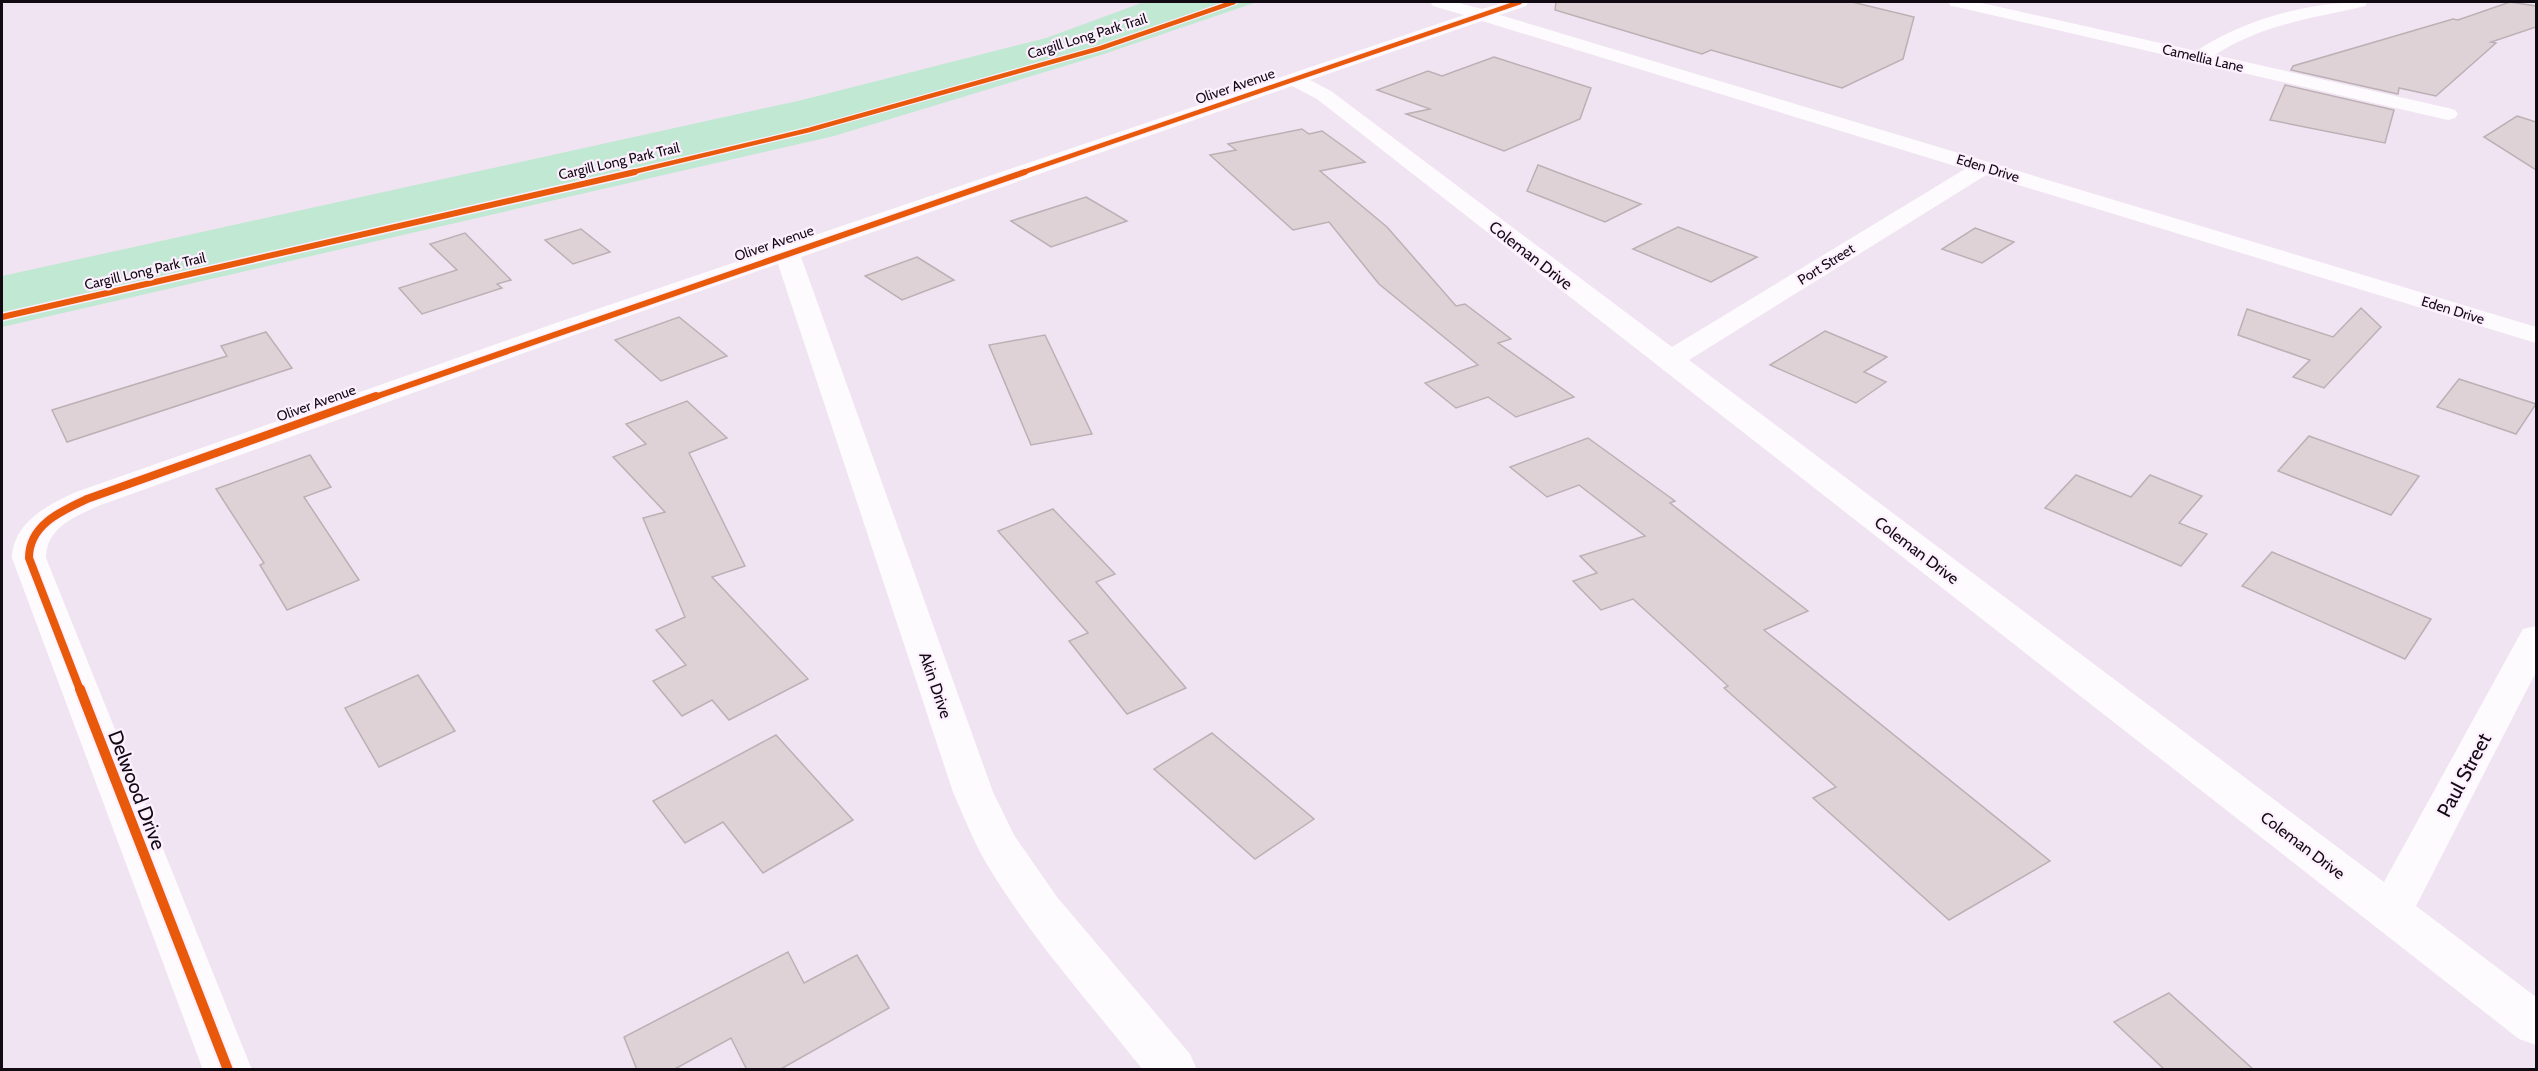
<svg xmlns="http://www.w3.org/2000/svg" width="2538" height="1071" font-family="Cabin,sans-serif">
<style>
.green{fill:#c1e8d2}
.building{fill:#dfd2d7;stroke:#bcb0b4;stroke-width:1.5}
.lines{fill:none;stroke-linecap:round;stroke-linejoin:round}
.minor{fill:#fdfbfd;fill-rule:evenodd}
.cycleway-far3-casing{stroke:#fdeffe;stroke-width:7}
.cycleway-far2-casing{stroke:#fdeffe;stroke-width:9}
.cycleway-far1-casing{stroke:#fdeffe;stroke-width:11}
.cycleway-casing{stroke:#fdeffe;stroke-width:14}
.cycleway-far3{stroke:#e8590c;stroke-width:4.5}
.cycleway-far2{stroke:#e8590c;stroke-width:6}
.cycleway-far1{stroke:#e8590c;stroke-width:8}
.cycleway{stroke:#e8590c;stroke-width:10}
.labels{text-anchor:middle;stroke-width:4.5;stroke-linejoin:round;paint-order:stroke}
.far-street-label{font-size:14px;fill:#120a12;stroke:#fdeffe}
.street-label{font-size:16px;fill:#120a12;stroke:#fdeffe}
.near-street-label{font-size:20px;fill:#120a12;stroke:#fdeffe}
</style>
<rect width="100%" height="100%" fill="#f1e4f2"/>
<polygon class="green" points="1144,2 1257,2 1101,55 834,136 2,327 2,276 802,100 1046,38"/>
<g class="building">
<polygon points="1556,2 1852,2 1914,17 1903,59 1842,88 1711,50 1702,54 1555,10"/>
<polygon points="2510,2 2536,6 2536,27 2491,42 2496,43 2436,96 2399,88 2398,94 2291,70 2293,66 2453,19 2458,20"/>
<polygon points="1494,57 1591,88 1580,119 1504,151 1406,114 1430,109 1377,90 1428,71 1442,76"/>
<polygon points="2285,85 2394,110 2385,143 2270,120"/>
<polygon points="2517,116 2536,122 2536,170 2484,137"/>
<polygon points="1302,129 1309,134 1322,131 1365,162 1320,171 1387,227 1456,306 1465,304 1511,339 1498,343 1574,397 1516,417 1488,397 1456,408 1425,383 1478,365 1379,284 1329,222 1293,230 1210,155 1236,150 1228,144"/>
<polygon points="1538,165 1641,204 1605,222 1527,191"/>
<polygon points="1086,197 1127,221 1051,247 1011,221"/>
<polygon points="1678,227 1757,257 1711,282 1633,249"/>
<polygon points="1975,228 2014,242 1982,263 1942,249"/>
<polygon points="581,229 610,252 573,264 545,240"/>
<polygon points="465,233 511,280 497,284 502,288 422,314 399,288 457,270 430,244"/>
<polygon points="917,257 954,280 902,300 865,276"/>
<polygon points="2361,308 2381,327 2324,388 2293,377 2310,360 2238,335 2247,309 2333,337"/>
<polygon points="679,317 727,356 661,381 615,340"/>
<polygon points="1825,331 1887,357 1864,372 1886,382 1856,403 1770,365"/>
<polygon points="266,332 292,368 67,442 52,410 227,356 221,346"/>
<polygon points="1045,335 1092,434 1031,445 989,345"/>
<polygon points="2459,379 2536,404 2516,434 2437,407"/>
<polygon points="687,401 727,438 689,453 745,566 712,577 808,679 729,720 712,700 682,716 653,681 686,665 656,630 685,617 643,518 665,512 613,457 646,444 626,424"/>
<polygon points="2309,436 2419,476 2391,515 2278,471"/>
<polygon points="1588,438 1675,501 1670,503 1808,611 1764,630 2050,861 1949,920 1813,798 1836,787 1724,688 1728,686 1633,599 1601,610 1573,581 1597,573 1580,556 1645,536 1579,485 1547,497 1510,467"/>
<polygon points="310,455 331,487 304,497 359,580 287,610 260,565 264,563 216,489"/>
<polygon points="2076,475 2131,497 2150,475 2202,496 2179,523 2207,534 2181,566 2045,508"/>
<polygon points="1053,509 1115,574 1096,582 1186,688 1127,714 1069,641 1088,633 998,531"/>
<polygon points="2272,552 2431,619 2405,659 2242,586"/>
<polygon points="418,675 455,731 379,767 345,708"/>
<polygon points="1212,733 1314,819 1255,859 1154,769"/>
<polygon points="776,735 853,820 763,873 723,822 685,843 653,801"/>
<polygon points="788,952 804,983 857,955 889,1008 779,1070 747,1070 731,1038 673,1070 637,1070 624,1037"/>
<polygon points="2169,993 2254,1070 2165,1070 2114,1022"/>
</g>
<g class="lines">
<g class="minor">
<path d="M1430,2H1455L1482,9L1505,2H1528L1526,6L1500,15L2536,327V343L1986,175L1689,360L2384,882L2518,638L2523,629L2536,626V672L2416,906L2536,997V1045L2519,1039L1317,99L1292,86L801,257L993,792L1014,835L1057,897L1190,1054L1197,1070H1143C1090,1003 1032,939 988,866C974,843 964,817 953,792L778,264L574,335L98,506C74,517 46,528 46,558L252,1070H203L12,558C13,523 47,505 76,492L556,323L1464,15L1433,6ZM1482,21L1965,169L1672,347L1331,91L1310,80Z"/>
<path d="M1948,2H1977L2196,51C2246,19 2308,2 2367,2L2365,6C2310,19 2263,24 2215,55L2448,108L2455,110L2458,114L2455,118L2448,120L1957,7L1951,6Z"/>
</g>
<g class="cycleway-far3-casing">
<g id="cycleway-far3">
<polyline points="629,173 809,130 1101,48 1234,2"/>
<polyline points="1021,173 1520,2"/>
</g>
</g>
<g class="cycleway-far2-casing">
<g id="cycleway-far2">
<polyline points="2,317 635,172"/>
<polyline points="372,398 1025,172"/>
</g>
</g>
<g class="cycleway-far1-casing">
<path id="cycleway-far1" d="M80,690L29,558C29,525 61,511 87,499L376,396"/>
</g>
<g class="cycleway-casing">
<polyline id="cycleway" points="80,689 228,1070"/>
</g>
<use href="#cycleway-far3" class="cycleway-far3"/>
<use href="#cycleway-far2" class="cycleway-far2"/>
<use href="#cycleway-far1" class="cycleway-far1"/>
<use href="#cycleway" class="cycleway"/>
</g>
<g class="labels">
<g class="far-street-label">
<text transform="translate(1087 36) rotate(-17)" y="5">Cargill Long Park Trail</text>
<text transform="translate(2203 58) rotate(13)" y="5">Camellia Lane</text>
<text transform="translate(1235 86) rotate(-19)" y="5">Oliver Avenue</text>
<text transform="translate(619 161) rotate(-13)" y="5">Cargill Long Park Trail</text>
<text transform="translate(1988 168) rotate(17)" y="5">Eden Drive</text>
<text transform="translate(774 243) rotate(-19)" y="5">Oliver Avenue</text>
<text transform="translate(1826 264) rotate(-32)" y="5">Port Street</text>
<text transform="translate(145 271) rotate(-13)" y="5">Cargill Long Park Trail</text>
<text transform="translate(2453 310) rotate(17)" y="5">Eden Drive</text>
<text transform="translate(316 403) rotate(-20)" y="5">Oliver Avenue</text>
</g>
<g class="street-label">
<text transform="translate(1531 255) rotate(38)" y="6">Coleman Drive</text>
<text transform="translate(1917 550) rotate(37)" y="6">Coleman Drive</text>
<text transform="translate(936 685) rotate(71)" y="6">Akin Drive</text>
<text transform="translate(2303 845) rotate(37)" y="6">Coleman Drive</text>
</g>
<g class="near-street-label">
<text transform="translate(2464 775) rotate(-62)" y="7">Paul Street</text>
<text transform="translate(137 790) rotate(69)" y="7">Delwood Drive</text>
</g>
</g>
<rect width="2538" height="1071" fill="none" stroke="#120a12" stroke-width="6"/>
</svg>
